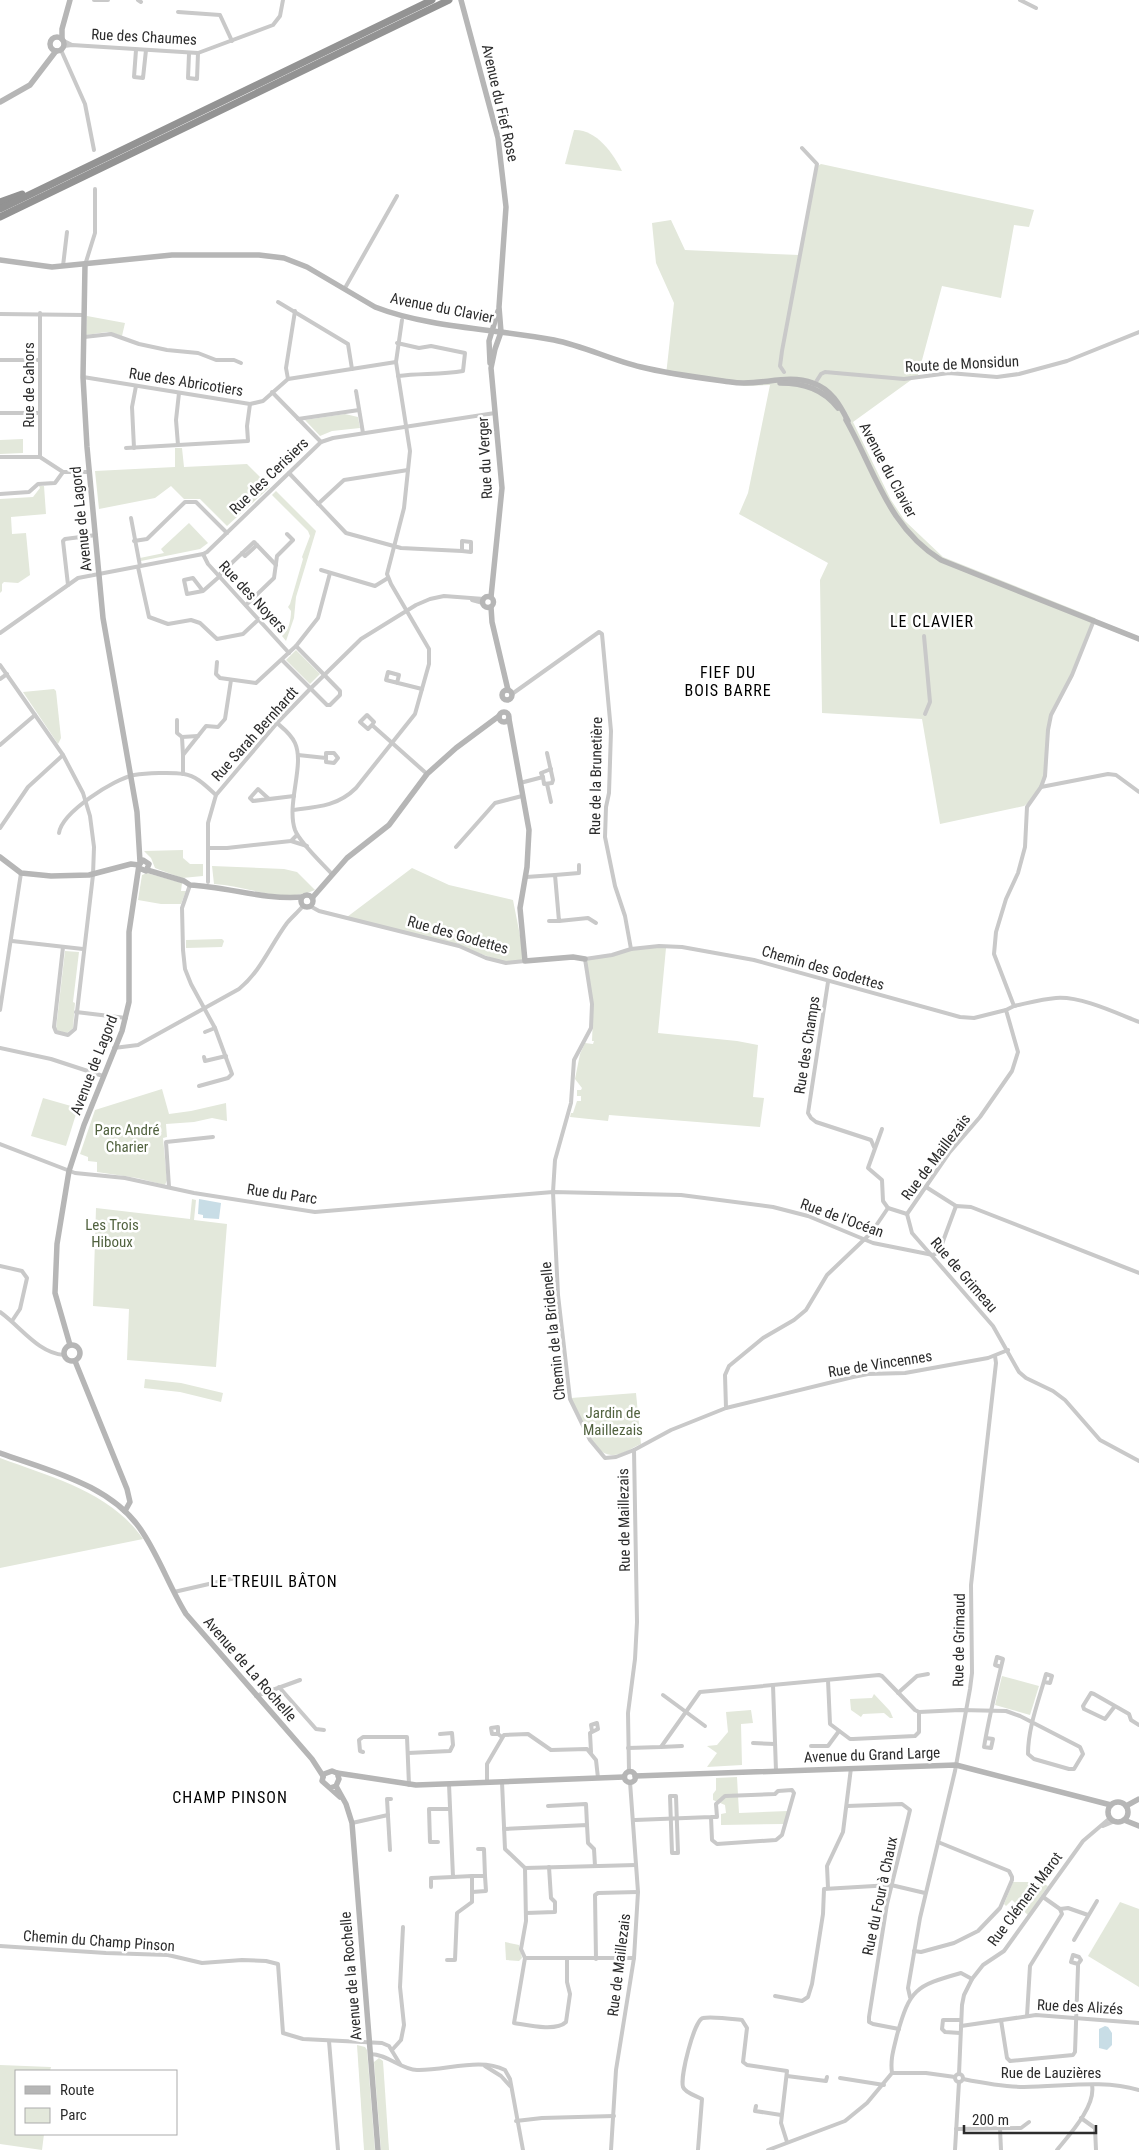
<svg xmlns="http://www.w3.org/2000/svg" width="1139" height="2150" font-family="'Roboto Condensed',sans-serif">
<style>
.green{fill:#e3e8db}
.water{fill:#c8dde6}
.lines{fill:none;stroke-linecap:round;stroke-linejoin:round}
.street{stroke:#c9c9c9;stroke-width:4}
.secondary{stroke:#b6b6b6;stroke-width:5.5}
.highway{stroke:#939393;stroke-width:7}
.labels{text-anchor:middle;stroke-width:5;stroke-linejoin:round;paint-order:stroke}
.street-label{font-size:15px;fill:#2c2c2c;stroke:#fff}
.park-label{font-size:15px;fill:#51623f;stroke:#fff}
.neighbourhood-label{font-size:16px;letter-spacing:1px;fill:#000;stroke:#fff}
</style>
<rect width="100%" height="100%" fill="#fff"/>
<g class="green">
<path d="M574,130C596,129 613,153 622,171L565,164Z"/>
<polygon points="821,164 1034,210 1029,227 1014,225 1001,298 942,286 918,375 853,422 891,500 905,521 943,557 1095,618 1072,675 1051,715 1045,776 1033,799 1024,806 940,824 922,719 822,713 820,580 828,563 739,514 748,493 770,385 746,386 666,375 674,303 656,263 652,223 671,220 685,250 799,255 816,167"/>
<polygon points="87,316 125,323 122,336 107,332 86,335"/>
<polygon points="345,414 358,417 360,428 332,431 320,436 305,420"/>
<polygon points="23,439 23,453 0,454 0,440"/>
<polygon points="175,448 182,448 184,467 247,464 270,487 227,526 200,499 184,499 171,486 155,498 99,509 95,471 175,467"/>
<polygon points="39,486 44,486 46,514 11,517 12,534 26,533 30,575 18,583 4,582 2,584 2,591 0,593 0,499 33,497 40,488"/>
<path d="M276,491L316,531L296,597L294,618L286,641L282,636C289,631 291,619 291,611L288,607L290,604L303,559L302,557L310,536L308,531L272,495Z"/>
<polygon points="189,523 208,543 200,549 141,561 140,558 164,553 161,549"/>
<polygon points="296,650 320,674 310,684 286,660"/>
<polygon points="54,689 56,691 61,738 58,744 23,692"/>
<polygon points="183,850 183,858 190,864 203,864 203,876 182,878 160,870 155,868 151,858 144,851"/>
<path d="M212,866L284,869L297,872L315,890C283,904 247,886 214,884Z"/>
<polygon points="412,868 449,885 513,900 525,961 506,963 459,946 347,917"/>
<polygon points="147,873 182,883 181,891 186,891 181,904 161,904 138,900 142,875"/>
<polygon points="222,939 224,941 222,947 186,948 186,940"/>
<polygon points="659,947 666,948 658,1033 737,1041 758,1045 753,1097 764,1098 760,1127 609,1115 608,1121 570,1117 571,1113 573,1113 577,1101 581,1101 581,1096 577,1096 577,1090 581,1090 582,1088 575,1079 580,1054 585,1043 593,1044 594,1041 592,1041 593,1016 586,960 631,950"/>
<polygon points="65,951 79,952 73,1002 75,1003 73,1028 67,1033 58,1031 56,1029"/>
<polygon points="162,1089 169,1114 191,1111 226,1103 227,1121 212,1118 194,1122 166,1124 167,1137 163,1138 167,1180 165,1185 137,1178 97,1172 97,1162 88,1161 88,1157 80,1154 95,1110"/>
<polygon points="43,1098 78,1108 66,1146 31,1136"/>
<polygon points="192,1199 196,1200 194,1220 227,1224 216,1367 127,1360 129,1309 93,1306 96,1208 190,1219"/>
<polygon points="145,1379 181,1383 223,1393 221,1402 180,1392 144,1388"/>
<path d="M636,1393L641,1444C631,1448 622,1456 611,1455C592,1454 578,1413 571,1398Z"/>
<path d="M0,1458C51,1477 111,1492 143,1539L0,1568Z"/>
<polygon points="1002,1676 1039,1686 1030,1715 995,1705"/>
<polygon points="874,1694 890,1711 893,1718 890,1718 884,1713 863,1714 861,1717 851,1710 850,1699 872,1698"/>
<polygon points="751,1710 753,1723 741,1724 742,1765 707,1767 717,1753 707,1746 717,1745 728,1732 726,1712"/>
<polygon points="737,1777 739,1813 788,1811 784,1824 721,1825 721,1814 726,1813 725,1805 713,1800 713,1794 716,1790 716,1778"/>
<polygon points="1013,1882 1032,1882 1041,1885 1042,1883 1048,1886 1028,1915 1012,1900 1006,1906 1004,1904"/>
<polygon points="1120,1902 1139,1909 1139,1987 1088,1956"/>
<polygon points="505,1942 519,1945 522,1958 519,1961 506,1960"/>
<polygon points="357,2045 365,2047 367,2050 375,2150 364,2150"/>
<polygon points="379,2058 383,2061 389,2150 381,2150 374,2062"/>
<polygon points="0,2065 51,2067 50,2071 16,2071 16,2134 44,2134 42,2150 0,2144"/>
</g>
<g class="water">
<polygon points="199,1199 221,1203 219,1219 203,1218 203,1215 198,1214"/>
<polygon points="1105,2026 1108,2027 1112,2033 1112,2045 1107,2050 1099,2048 1099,2029"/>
</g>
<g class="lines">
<g class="street">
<polyline points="94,0 108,0"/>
<polyline points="138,0 141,2"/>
<polyline points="1020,0 1036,8"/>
<polyline points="178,12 220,15 232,41"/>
<polyline points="64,41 72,45"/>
<polyline points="64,46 72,45 198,53 273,25 280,16 283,0"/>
<polyline points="61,50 85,104 94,150"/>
<polyline points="136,50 134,77 143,78 146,50"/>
<polyline points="189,54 188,78 197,79 198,53"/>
<polyline points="85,265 95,233 95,189"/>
<polyline points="63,266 67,232"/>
<polyline points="345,288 397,196"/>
<polyline points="278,302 348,344 352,369"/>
<polyline points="0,314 84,315"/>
<polyline points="84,337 111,334 139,344 167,350 198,353 216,360 234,360 241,363"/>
<path d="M397,343L419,348L431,346L465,353L463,371C441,375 420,373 398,376"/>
<polyline points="0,360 40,360"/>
<polyline points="784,372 780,366 782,351 817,164 802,148"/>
<polyline points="83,377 250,404 263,401 288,379 396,362"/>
<polyline points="288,379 286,368 295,311"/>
<polyline points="814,385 821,374 825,372 904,379 949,373 997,377 1019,374 1067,361 1139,332"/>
<polyline points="356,391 363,433"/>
<polyline points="272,392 321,442"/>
<polyline points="0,413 40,413"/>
<polyline points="298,419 359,410"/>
<polyline points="178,445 176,420 179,393"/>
<polyline points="126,448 248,441 247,426 250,404"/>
<polyline points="134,448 132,407 136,386"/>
<polyline points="0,457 40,457 63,472 89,472"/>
<polyline points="40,457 40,313"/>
<polyline points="289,473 346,533 401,548 462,551 471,552 471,542 462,541 462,551"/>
<polyline points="0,494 29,492 38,484 55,483 63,472"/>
<polyline points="318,504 344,480 408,470"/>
<polyline points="131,518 140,566"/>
<polyline points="134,541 147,539 185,502 196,502 227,533"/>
<polyline points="242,553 245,556 257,545"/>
<polyline points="203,554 208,564 289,653"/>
<polyline points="138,567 149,617 168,624 191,620 200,623 217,639 243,634 259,619"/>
<polyline points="321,570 375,586 388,578"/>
<polyline points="219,575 254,542 276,565"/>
<polyline points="68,585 63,541 65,539 96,535"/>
<polyline points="203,591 193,578 184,580 187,594 203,591 220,576"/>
<polyline points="472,600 483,603"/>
<polyline points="246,605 274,578 277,556 293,540 287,534"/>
<polyline points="0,633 78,578 203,554 207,552 321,442 333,438 495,413"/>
<polyline points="924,636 930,702 925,714"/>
<polyline points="282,660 327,705 330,705 340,695 340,691 296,646"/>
<polyline points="217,662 216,674 220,678 256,683 296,646 318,618 330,573"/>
<polyline points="0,665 63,755 83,793 90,816 94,847 93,875 75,1029 68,1035 56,1032 54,1027 63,947"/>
<polyline points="0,679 7,674"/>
<polyline points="397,683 399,675 388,672 386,680 422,689"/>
<polyline points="512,694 599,632 602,634 611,731 609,793 606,807 605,837 615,886 625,916 631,949"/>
<polyline points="177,720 177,733 182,737 183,755"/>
<path d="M277,723C284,729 291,734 295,743C305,765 286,804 295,830C300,843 322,863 332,874"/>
<polyline points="372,725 368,729 360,722 367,715 374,722 372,725 427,774"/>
<polyline points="182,737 198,736"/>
<polyline points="0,745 35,715"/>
<polyline points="298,755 326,758 326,762 334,763 338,758 334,753 326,753 326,758"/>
<polyline points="183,774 183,755 206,726 218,727 225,719 231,680"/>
<polyline points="543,777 541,773 551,769"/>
<polyline points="520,783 543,777 544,784 552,783 553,780 547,753"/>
<polyline points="547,784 551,802"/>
<polyline points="1041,787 1108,774 1116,775 1139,792"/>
<polyline points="269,799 258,789 250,798 253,801 294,796"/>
<path d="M293,810C318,807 338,806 356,788L415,714L429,664V649L391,584L387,574L404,508L410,451L396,362L402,320"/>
<polyline points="0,828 28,787 63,755"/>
<path d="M59,833C62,812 114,779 134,775C146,773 172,772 184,774C197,776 207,787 216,795"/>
<polyline points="291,841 307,846"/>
<polyline points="456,847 495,803 522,796"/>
<polyline points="208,848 227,848 291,841 297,835"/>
<polyline points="555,875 579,873 579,865"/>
<polyline points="526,877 555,875 559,921 588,918 596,923"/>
<polyline points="208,882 208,823 216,795 277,723 310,689 361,639 416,605 430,599 444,596 484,599"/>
<polyline points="190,885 182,908 183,950 185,969 191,984 215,1028 232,1074 228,1078 199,1086"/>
<polyline points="310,906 319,911 459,946 486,958 506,963 525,961"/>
<polyline points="549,921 559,921"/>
<polyline points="12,941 83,949"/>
<polyline points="828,982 808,1113 811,1118 816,1122 871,1140 874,1147"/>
<path d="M1014,1006C1028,1003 1042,999 1056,998C1081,996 1116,1013 1139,1022"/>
<polyline points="0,1010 21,873"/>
<polyline points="76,1012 126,1018"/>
<polyline points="205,1032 215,1028"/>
<polyline points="0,1048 51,1059 103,1076"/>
<path d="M114,1048L138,1045L239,989C261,971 270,946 287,923C292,917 298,912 303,906"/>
<polyline points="204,1057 205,1061 226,1056"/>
<polyline points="882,1129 868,1168 882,1180 883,1201 888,1208"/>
<polyline points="0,1144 75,1173 125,1178 194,1193 315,1212 553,1192 681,1195 773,1207 808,1216 873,1243 933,1255 939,1252 956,1206 971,1207 1139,1273"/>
<polyline points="169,1187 166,1142 213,1137"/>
<polyline points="926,1187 956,1206"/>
<polyline points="907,1214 912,1233 993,1326 1019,1372 1026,1378 1053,1391 1065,1400 1100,1440 1139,1461"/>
<polyline points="0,1266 22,1271 27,1278 20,1309 12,1321"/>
<path d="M0,1312C21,1327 38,1353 64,1355"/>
<polyline points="726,1408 853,1377 868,1374 905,1373 988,1358 1008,1350"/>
<polyline points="634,1450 616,1457 605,1458 590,1440 570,1399 558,1295 553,1192 555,1160 571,1103 574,1060 591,1028 592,1004 585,959 612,955 631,949 659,946 682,947 754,960 960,1017 974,1018 1006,1010"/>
<polyline points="174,1592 235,1578"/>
<polyline points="828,1680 830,1724 850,1739 853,1739 915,1736 919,1732 919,1712"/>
<polyline points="773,1685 776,1771"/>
<polyline points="279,1687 316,1729 324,1730"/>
<polyline points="898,1693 917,1676 928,1674"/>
<polyline points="663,1695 705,1726"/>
<polyline points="256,1696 300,1680"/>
<polyline points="1115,1706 1105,1719 1084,1709 1083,1706 1091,1693 1094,1694 1129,1714 1131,1720 1139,1725"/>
<polyline points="498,1734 498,1727 491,1728 492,1734 498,1734 502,1737"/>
<path d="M986,1738L993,1739L991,1748L984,1747C989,1717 996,1688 1003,1659L997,1657L995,1665L1001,1667"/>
<polyline points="753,1743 775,1744"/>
<polyline points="811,1746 828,1746 839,1731"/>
<polyline points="661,1747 682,1746"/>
<path d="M628,1748L661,1747L700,1692L879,1675L882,1676L915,1710L919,1712L960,1710L1006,1711L1020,1716L1080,1747L1083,1754L1074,1769H1069L1034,1759L1028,1754C1028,1727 1039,1700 1046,1674L1052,1676L1050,1683L1044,1682"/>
<polyline points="363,1752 360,1751 359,1740 363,1737 407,1737 409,1785"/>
<polyline points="591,1752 590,1733 598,1729 597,1723 591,1725 592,1731"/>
<polyline points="408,1753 450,1751 453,1745 452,1733 440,1734"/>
<polyline points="629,1771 628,1713 635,1659 637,1622 634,1450 671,1430 726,1408 725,1375 729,1366 763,1338 794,1320 806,1310 827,1275 871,1233 888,1208 907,1214 949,1153 980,1117 1012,1071 1018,1052 1006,1010 1014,1006 994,954 996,932 1006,899 1018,873 1025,847 1027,807 1041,787 1045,776 1048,730 1051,715 1072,675 1094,620"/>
<polyline points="487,1782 487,1764 504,1735 528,1734 551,1750 587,1749 596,1760 598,1778"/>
<polyline points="502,1782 505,1849 525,1868 636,1865"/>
<polygon points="670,1796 676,1796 678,1853 672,1853"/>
<polyline points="548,1806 586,1804 587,1825"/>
<polyline points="847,1806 902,1804 910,1810 887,1904 869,2017 869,2022 873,2024 899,2029"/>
<polyline points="633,1820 635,1820 711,1817 717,1817 716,1804 725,1796 775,1794 778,1791 792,1790 794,1793 782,1835 776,1840 717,1844 712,1840 711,1817"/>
<polyline points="352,1823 388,1815"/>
<polyline points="1103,1826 1115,1821"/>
<polyline points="504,1829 587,1825 588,1843 594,1849 595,1866"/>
<polyline points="438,1842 430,1842 429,1809 450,1809"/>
<polyline points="478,1849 484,1849 485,1876"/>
<polyline points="390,1850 387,1799 391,1799"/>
<polyline points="525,1868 526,1921 521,1949 525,1958 634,1958"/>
<polyline points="472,1876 485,1876 486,1891 472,1892"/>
<polyline points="431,1887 431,1878 453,1877"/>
<polyline points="828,1888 827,1866 843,1832 851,1768"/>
<polyline points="1060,1909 1068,1908 1088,1915"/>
<polyline points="526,1913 555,1912 555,1902 551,1898 549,1867"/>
<polyline points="1074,1940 1097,1901"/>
<polyline points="0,1946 106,1953 168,1955 202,1963 242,1960 266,1961 278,1964 283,2033 303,2039 382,2043 389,2046 400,2064"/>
<polyline points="914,1951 921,1952 954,1943 978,1931 1000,1908 1012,1880 1012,1877 1009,1871 938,1842"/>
<path d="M525,1958L514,2023C527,2025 556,2032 566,2022L570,1994L567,1982V1959"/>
<polyline points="596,1959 595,1895 598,1893 638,1892"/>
<polyline points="447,1960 455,1960 457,1913 472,1902 472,1876 453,1877 449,1784"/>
<polyline points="775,1996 802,2001 808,1997 812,1984 823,1914 824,1889 891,1885 925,1893"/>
<polyline points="910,1997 908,1988 920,1918 955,1771 970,1689 972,1673 971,1585 996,1363 995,1356"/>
<polyline points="1027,2016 1030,1966 1062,1914 1060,1909 1043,1897"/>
<polyline points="1001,2020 1007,2058 1010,2061 1073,2055 1075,2052 1078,1967 1078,1964 1071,1962 1073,1955 1079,1957 1081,1960 1078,1964"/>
<polyline points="961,2026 1036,2015 1139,2023"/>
<polyline points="960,2033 945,2032 942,2029 943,2020 961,2020"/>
<polyline points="329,2041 338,2150"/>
<polyline points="392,2050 401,2040 404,2025 400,1987 403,1927"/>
<path d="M370,2054C388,2054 401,2070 417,2070C445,2071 480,2057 505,2070L510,2079L523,2150"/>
<polyline points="485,2066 501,2076 510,2086"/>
<path d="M892,2073C890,2059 894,2048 897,2035C910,1989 915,1986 961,1973L972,1979"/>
<circle cx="959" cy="2078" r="4"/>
<polyline points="959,2074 962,2005 964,1995 972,1979 983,1965 1004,1951 1083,1841 1110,1818"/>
<polyline points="787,2076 826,2081 827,2077"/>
<polyline points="840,2078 884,2085"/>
<path d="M963,2079C983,2083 1003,2087 1024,2087C1062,2087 1102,2079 1139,2090"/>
<polyline points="756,2106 755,2111 781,2115"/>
<polyline points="1081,2118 1095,2128 1096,2150"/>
<polyline points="516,2121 542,2118 614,2116"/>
<polyline points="1000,2128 1001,2150"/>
<polyline points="956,2129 1021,2128 1029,2122"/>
<polyline points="611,2150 616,2070 634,1958 638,1892 630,1782"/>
<path d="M698,2150L702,2099C697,2096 685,2093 683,2087C680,2077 694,2020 703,2018C711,2016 733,2019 742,2020L747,2028L743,2062L747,2065L787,2071L781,2123L787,2142"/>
<polyline points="768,2150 845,2121 867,2103 892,2073 926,2073 955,2077"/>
<polyline points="955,2150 959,2082"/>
<path d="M1057,2150C1070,2134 1096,2106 1092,2085"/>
</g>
<g class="secondary">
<polyline points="461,0 498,138 506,207 499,307 501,332 495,349 491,368 502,488 491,597"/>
<circle cx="57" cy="44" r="7"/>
<polyline points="62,39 62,29 70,0"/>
<polyline points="0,102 30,85 56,51"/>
<path d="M0,260L52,267L172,255H259L284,258L307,267L375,307C429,328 497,329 554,340C584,346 611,360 641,367C669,374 702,378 731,382C759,387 786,373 813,383C831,389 840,405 848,421"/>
<polyline points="85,265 83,377 87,447 103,618 137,812 140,862"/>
<polyline points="490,363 489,341 498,311"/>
<path d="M780,383C804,383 823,389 838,408"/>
<path d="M846,420C875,471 888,527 941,560L1139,639"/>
<circle cx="488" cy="602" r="5.5"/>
<polyline points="491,607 492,622 508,690"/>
<circle cx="507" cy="695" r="5"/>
<circle cx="504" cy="717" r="5"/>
<polyline points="509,719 529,830 527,867 520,908 525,961 573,957 585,959"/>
<polyline points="0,857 21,873 51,876 89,875 131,864 139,865"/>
<path d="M147,870L184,881L190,885C228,887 264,900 302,897"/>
<circle cx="307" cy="901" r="6"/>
<polyline points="312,898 347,858 389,825 427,774 456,748 499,716"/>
<circle cx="72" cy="1353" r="8"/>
<polyline points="70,1345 55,1293 57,1244 69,1171 84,1125 122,1031 129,1002 129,932 139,865 143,860 149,864 146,871 139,868"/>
<polyline points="75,1361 127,1489 130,1502 125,1511"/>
<path d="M0,1453C50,1471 113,1485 143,1533C160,1559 170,1588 186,1614L312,1759L323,1776"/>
<circle cx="630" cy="1777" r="5.5"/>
<polyline points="337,1773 416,1785 624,1777"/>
<polyline points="635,1776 956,1765 1111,1805"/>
<polyline points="336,1786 346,1804 352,1823 378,2150"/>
<polyline points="330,1788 336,1786 339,1779 337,1773 332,1771 324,1774 322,1781 340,1797"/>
<circle cx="1118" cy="1812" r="10"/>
<polyline points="1126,1806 1139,1799"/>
<polyline points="1124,1820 1139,1826"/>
</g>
<g class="highway">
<polyline points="0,202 22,194"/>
<polyline points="0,209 432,0"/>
<polyline points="0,217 449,0"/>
</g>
</g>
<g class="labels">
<g class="street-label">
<text transform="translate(144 37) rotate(3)" y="5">Rue des Chaumes</text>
<text transform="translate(500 103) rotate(77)" y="5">Avenue du Fief Rose</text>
<text transform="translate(442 308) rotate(11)" y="5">Avenue du Clavier</text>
<text transform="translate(962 364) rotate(-3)" y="5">Route de Monsidun</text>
<text transform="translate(186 382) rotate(9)" y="5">Rue des Abricotiers</text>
<text transform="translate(29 385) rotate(-90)" y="5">Rue de Cahors</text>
<text transform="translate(485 458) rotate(-93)" y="5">Rue du Verger</text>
<text transform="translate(888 470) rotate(62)" y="5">Avenue du Clavier</text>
<text transform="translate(269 476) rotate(-44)" y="5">Rue des Cerisiers</text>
<text transform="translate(81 519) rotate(-96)" y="5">Avenue de Lagord</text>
<text transform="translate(253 597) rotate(47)" y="5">Rue des Noyers</text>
<text transform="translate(255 734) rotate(-48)" y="5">Rue Sarah Bernhardt</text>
<text transform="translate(596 776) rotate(-89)" y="5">Rue de la Brunetière</text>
<text transform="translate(458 935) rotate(16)" y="5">Rue des Godettes</text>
<text transform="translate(823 968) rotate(16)" y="5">Chemin des Godettes</text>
<text transform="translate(807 1045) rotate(-81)" y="5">Rue des Champs</text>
<text transform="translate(94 1065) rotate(-69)" y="5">Avenue de Lagord</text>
<text transform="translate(936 1157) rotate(-53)" y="5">Rue de Maillezais</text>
<text transform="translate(282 1194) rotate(8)" y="5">Rue du Parc</text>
<text transform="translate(842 1218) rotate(20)" y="5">Rue de l'Océan</text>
<text transform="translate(964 1275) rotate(49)" y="5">Rue de Grimeau</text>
<text transform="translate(553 1331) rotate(-96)" y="5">Chemin de la Bridenelle</text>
<text transform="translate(880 1364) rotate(-9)" y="5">Rue de Vincennes</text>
<text transform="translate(624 1520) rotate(-91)" y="5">Rue de Maillezais</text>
<text transform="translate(959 1640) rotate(-89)" y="5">Rue de Grimaud</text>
<text transform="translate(250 1669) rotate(49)" y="5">Avenue de La Rochelle</text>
<text transform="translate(872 1755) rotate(-2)" y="5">Avenue du Grand Large</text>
<text transform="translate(880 1896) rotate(-78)" y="5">Rue du Four à Chaux</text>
<text transform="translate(1025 1899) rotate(-53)" y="5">Rue Clément Marot</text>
<text transform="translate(99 1941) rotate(4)" y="5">Chemin du Champ Pinson</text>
<text transform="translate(619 1965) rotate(-83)" y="5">Rue de Maillezais</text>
<text transform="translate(351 1976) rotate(-95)" y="5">Avenue de la Rochelle</text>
<text transform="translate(1080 2007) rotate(3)" y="5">Rue des Alizés</text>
<text x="1051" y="2078">Rue de Lauzières</text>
</g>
<g class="park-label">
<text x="127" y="1135">Parc André<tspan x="127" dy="17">Charier</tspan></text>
<text x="112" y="1230">Les Trois<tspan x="112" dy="17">Hiboux</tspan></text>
<text x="613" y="1418">Jardin de<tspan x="613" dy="17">Maillezais</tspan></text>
</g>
<g class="neighbourhood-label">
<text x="932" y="627">LE CLAVIER</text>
<text x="728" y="678">FIEF DU<tspan x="728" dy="18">BOIS BARRE</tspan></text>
<text x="274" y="1587">LE TREUIL BÂTON</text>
<text x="230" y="1803">CHAMP PINSON</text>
</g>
</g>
<rect x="15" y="2070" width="162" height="65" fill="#ffffff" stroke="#ababab"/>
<rect x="25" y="2086" width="25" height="8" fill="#b6b6b6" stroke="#ababab"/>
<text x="60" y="2095" font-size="15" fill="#2c2c2c">Route</text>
<rect x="25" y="2108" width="25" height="15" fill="#e3e8db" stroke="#ababab"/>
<text x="60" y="2120" font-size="15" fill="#2c2c2c">Parc</text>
<path d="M964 2125v8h132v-8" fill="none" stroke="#2c2c2c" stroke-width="2.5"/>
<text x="972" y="2125" font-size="15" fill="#2c2c2c" stroke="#ffffff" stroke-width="4" paint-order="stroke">200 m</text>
</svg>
